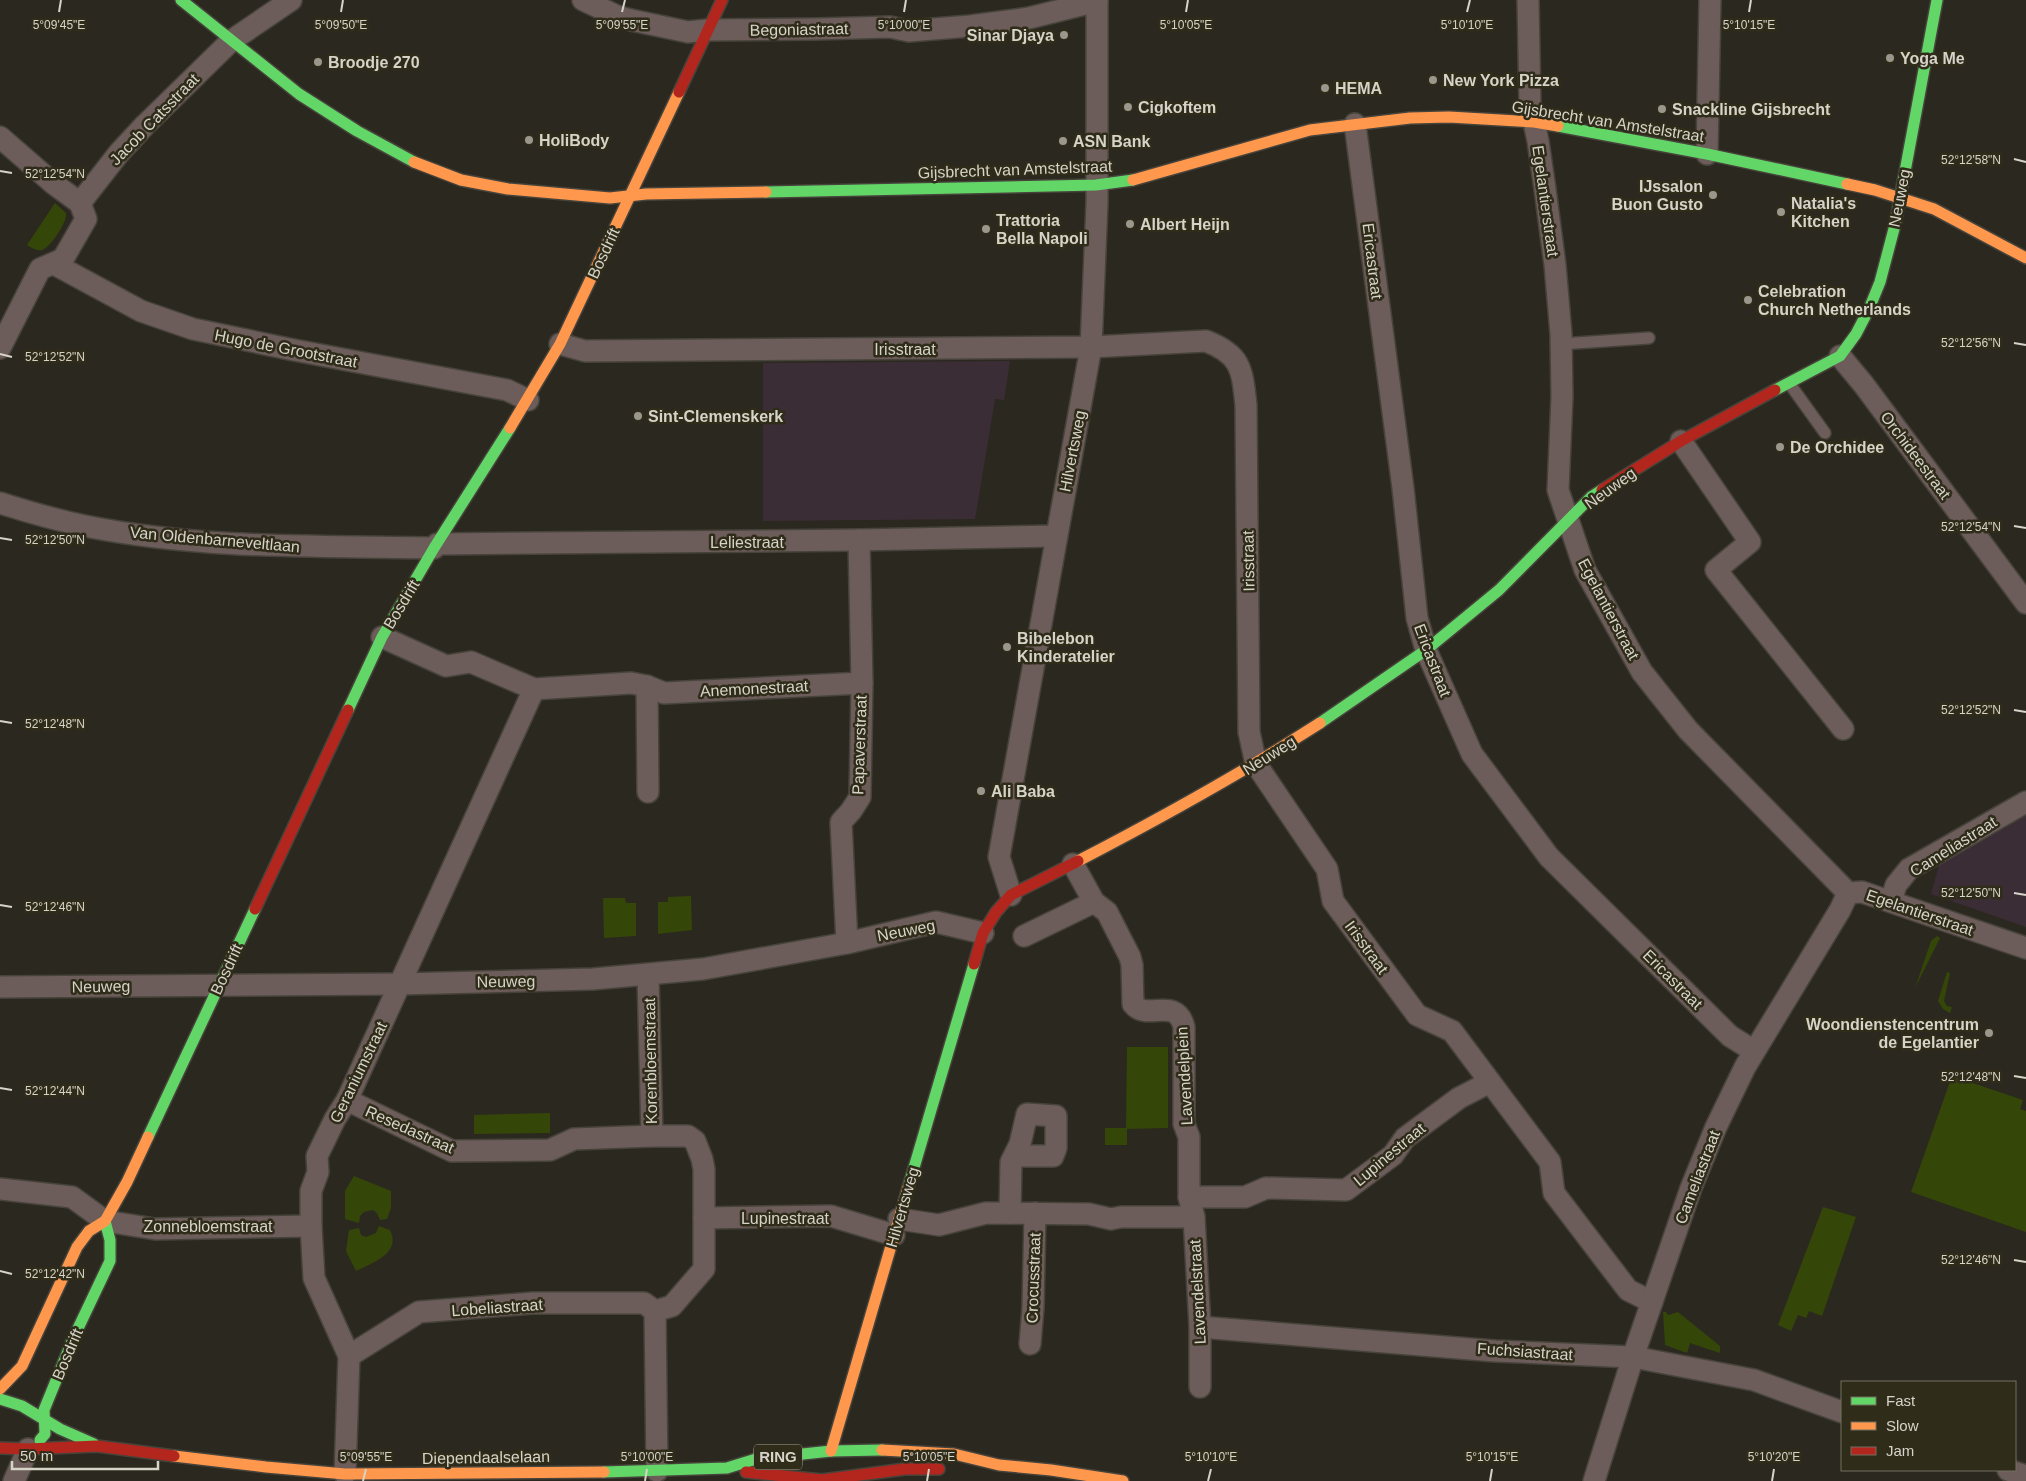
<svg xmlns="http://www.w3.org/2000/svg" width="2026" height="1481" font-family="Helvetica,sans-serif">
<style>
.education{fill:#3b2d35}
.green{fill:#354609}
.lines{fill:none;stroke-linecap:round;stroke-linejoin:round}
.lane-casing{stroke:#46433b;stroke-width:14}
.street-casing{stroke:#46433b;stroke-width:24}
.fast-casing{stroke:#46433b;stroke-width:14}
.slow-casing{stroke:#46433b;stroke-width:14}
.jam-casing{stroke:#46433b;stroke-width:14}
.lane{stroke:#6c5c5a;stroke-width:11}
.street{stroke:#6c5c5a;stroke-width:21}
.fast{stroke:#63d668;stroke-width:11}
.slow{stroke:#ff974d;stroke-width:11}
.jam{stroke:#b3261e;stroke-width:11}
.ticks{fill:none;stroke:#d6d3c8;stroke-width:2}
.poi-dot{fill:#9a978d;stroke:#302c1a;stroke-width:2}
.labels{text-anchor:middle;stroke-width:5;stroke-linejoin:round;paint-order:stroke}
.shield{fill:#302c1a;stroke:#a4a194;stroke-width:1}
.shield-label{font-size:15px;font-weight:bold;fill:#d6d3c8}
.street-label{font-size:16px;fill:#d6d3c8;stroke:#302c1a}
.poi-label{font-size:16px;font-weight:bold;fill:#d6d3c8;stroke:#302c1a;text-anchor:start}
.ticks-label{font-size:12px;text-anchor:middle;fill:#d6d3c8;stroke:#302c1a;stroke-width:5;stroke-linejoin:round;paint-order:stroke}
</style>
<rect width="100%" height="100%" fill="#2b281f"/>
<g class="education">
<polygon points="1010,361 1004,400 995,399 975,519 763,521 763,363"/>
<polygon points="2026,815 2026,927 1931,894 1940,862"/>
</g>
<g class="green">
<path d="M55,203L66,213C68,221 50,248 42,250C36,251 32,248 27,245Z"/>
<polygon points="691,896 692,930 658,934 658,902 668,902 668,897"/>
<polygon points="603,898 625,898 626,903 636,903 636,936 604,938"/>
<polygon points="1937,936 1940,938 1915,988 1931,941"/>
<polygon points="1947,972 1950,973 1944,1001 1947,1006 1952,1007 1950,1013 1943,1009 1938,1001"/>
<polygon points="1127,1047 1168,1047 1168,1128 1127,1129 1127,1145 1105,1145 1105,1128 1126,1128"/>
<polygon points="1952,1076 2023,1100 2020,1109 2026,1111 2026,1232 1911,1192"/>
<polygon points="550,1113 550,1133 474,1134 474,1115"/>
<polygon points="354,1176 391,1191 391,1208 387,1219 380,1220 377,1213 373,1210 364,1212 360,1216 359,1223 345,1219 345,1191"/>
<polygon points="1823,1207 1856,1217 1822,1316 1809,1311 1806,1318 1798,1315 1791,1331 1778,1325"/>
<path d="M379,1226L390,1230C402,1253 372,1263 356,1271L346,1251L349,1230L359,1228L361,1235L366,1237L376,1233Z"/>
<polygon points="1663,1312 1666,1312 1668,1315 1678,1312 1720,1346 1720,1353 1690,1343 1687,1353 1665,1345"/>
</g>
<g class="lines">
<g class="lane-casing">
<g id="lane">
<polyline points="1561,344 1649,338"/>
<polyline points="1789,383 1825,433"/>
</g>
</g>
<g class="street-casing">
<g id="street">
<polyline points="583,0 617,16 631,20 688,32 707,30 817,29 890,27 909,31 970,26 1029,18 1097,1"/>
<polyline points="1528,0 1530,104 1538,141 1545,189 1555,265 1561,334 1562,397 1558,490 1585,570 1642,672 1688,730 1848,893"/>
<polyline points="1355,124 1403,488 1417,618 1426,650 1472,754 1549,857 1730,1036 1754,1051"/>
<polyline points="0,137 54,184 80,203"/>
<polyline points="1707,154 1710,0"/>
<polyline points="54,264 141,311 193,329 294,350 507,390 528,400"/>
<path d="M560,344L585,351L1091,347L1206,341C1242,355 1242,370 1246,405L1249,732L1256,764L1327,869L1333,901L1417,1015L1452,1031L1550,1162L1554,1193L1628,1290L1652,1302"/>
<polyline points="0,348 40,269 63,259 86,219 80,203 119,153 145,125 231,41 291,0"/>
<polyline points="1840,356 1864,385 2026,603"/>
<polyline points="1681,441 1750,542 1716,570 1843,729"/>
<path d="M0,503C28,512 56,520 85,526C200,549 318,546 434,548"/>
<polyline points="437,544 859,540 1056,536"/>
<polyline points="382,637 446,666 471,662 534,689 631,683 647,686 664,693 862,683"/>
<polyline points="647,686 648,792"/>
<path d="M1073,864L1094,902L1107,912L1130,957L1132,965L1133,1004C1147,1022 1176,995 1184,1027V1124L1189,1137V1197L1194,1217L1200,1327V1387"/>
<polyline points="1848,893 1862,892 2026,948"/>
<polyline points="1011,895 999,857 1091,347 1097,203 1097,0"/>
<polyline points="1891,901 1896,885 1909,869 2026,802"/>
<polyline points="1024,936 1094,902"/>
<polyline points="847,943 841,822 851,811 860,797 862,683 859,540"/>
<polyline points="648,975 652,1136 688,1136 695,1141 702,1159 704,1169 704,1269 672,1306 655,1311 657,1471"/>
<polyline points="0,987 400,984 593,979 703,969 847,943 936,922 983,933"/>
<polyline points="347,1100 452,1151 550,1150 574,1139 652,1136"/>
<polyline points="0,1189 72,1197 105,1221 155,1229 311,1226"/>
<polyline points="1189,1197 1245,1197 1266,1188 1346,1190 1393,1155 1405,1138 1459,1098 1490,1082"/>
<polyline points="1010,1213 1011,1162 1020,1144 1027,1114 1056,1116 1056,1148 1053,1156 1014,1156"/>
<polyline points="704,1218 831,1216 894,1235"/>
<polyline points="899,1219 939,1225 986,1213 1089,1214 1111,1219 1121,1217 1194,1217"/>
<polyline points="1200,1327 1495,1351 1633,1357 1754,1380 1842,1412"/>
<polyline points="1030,1344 1033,1308 1035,1213"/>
<polyline points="349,1356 419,1312 533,1303 644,1303 655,1311"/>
<polyline points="2008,1470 2026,1476"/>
<polyline points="345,1474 349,1356 314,1278 311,1226 311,1191 318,1172 317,1156 335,1119 347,1100 534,689"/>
<polyline points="14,1481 28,1449"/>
<polyline points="1594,1481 1633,1357 1691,1188 1716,1127 1745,1067 1840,910 1848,893"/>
</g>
</g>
<g class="fast-casing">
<g id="fast">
<polyline points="181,0 299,94 357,131 414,162"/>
<polyline points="1558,126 1707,154 1847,184"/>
<polyline points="766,192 1096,185 1133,180"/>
<polyline points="1775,390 1840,356 1856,334 1869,309 1880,282 1895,225 1937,0"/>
<polyline points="348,710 382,637 434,548 510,428"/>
<polyline points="1320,723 1426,650 1499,590 1591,497 1602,490"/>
<polyline points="148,1137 255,909"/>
<polyline points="908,1188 974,964"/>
<polyline points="0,1399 22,1406 60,1429 94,1444"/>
<polyline points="40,1440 45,1434 44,1410 73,1339 110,1261 110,1240 105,1221"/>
<polyline points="604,1472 727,1468 756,1459 831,1451 882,1450"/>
</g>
</g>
<g class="slow-casing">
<g id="slow">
<polyline points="414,162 461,180 508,189 610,198 646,194 766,192"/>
<polyline points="1133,180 1310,130 1410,118 1449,117 1534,122 1558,126"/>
<polyline points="1847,184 1875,190 1934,209 2026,258"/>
<polyline points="510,428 560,344 679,92"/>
<path d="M1078,861C1161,818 1242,773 1320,723"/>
<polyline points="0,1389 22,1366 77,1247 89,1231 105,1221 127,1182 148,1137"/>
<polyline points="882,1450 954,1454 999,1465 1051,1470 1123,1481"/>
<polyline points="831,1451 908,1188"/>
<polyline points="174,1456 266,1467 345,1474 604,1472"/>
</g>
</g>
<g class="jam-casing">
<g id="jam">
<polyline points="679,92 722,0"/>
<polyline points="1602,490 1681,441 1775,390"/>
<polyline points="255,909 348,710"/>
<polyline points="974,964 983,933 996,912 1011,895 1078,861"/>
<polyline points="0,1448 28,1449 97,1446 174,1456"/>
<polyline points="746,1472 822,1480 905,1469 939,1469"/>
</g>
</g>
<use href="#lane" class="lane"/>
<use href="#street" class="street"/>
<use href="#fast" class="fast"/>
<use href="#slow" class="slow"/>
<use href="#jam" class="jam"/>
</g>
<path class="ticks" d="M59,12L61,0M341,12L343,0M622,12L625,0M904,12L906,0M1186,12L1188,0M1467,12L1470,0M1749,12L1751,0M2014,159L2026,162M0,171L12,173M2014,343L2026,345M0,354L12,357M2014,526L2026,528M0,538L12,540M2014,710L2026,712M0,721L12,723M2014,893L2026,895M0,905L12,907M2014,1076L2026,1078M0,1088L12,1090M2014,1260L2026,1262M0,1271L12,1274M363,1481L366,1469M645,1481L647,1469M927,1481L929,1469M1208,1481L1211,1469M1490,1481L1492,1469M1772,1481L1774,1469"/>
<g class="poi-dot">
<circle cx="1064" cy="35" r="5"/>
<circle cx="1890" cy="58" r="5"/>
<circle cx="318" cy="62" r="5"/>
<circle cx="1433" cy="80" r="5"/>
<circle cx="1325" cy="88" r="5"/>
<circle cx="1128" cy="107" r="5"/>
<circle cx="1662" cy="109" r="5"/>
<circle cx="529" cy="140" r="5"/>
<circle cx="1063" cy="141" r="5"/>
<circle cx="1713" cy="195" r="5"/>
<circle cx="1781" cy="212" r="5"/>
<circle cx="1130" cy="224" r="5"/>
<circle cx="986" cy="229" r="5"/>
<circle cx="1748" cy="300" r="5"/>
<circle cx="638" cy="416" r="5"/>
<circle cx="1780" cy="447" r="5"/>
<circle cx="1007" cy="647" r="5"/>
<circle cx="981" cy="791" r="5"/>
<circle cx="1989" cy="1033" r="5"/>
</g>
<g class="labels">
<rect class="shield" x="754" y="1444.5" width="48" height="25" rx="4"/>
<g class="shield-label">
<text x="778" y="1462">RING</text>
</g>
<g class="street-label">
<text transform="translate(799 29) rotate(-1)" y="6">Begoniastraat</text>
<text transform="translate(154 119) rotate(-46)" y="6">Jacob Catsstraat</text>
<text transform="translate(1608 121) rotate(9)" y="6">Gijsbrecht van Amstelstraat</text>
<text transform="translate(1015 169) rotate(-2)" y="6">Gijsbrecht van Amstelstraat</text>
<text transform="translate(1899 198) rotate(-79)" y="6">Neuweg</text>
<text transform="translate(1546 201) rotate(82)" y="6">Egelantierstraat</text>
<text transform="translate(603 253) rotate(-65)" y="6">Bosdrift</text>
<text transform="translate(1373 261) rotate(83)" y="6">Ericastraat</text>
<text transform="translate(286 348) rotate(11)" y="6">Hugo de Grootstraat</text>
<text x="905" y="355">Irisstraat</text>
<text transform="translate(1072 451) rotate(-79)" y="6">Hilvertsweg</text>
<text transform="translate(1916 455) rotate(53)" y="6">Orchideestraat</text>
<text transform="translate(1610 488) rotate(-36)" y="6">Neuweg</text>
<text transform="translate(215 539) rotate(5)" y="6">Van Oldenbarneveltlaan</text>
<text x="747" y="548">Leliestraat</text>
<text transform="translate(1248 561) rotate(-91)" y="6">Irisstraat</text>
<text transform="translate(401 604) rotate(-59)" y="6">Bosdrift</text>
<text transform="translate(1609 609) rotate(62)" y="6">Egelantierstraat</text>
<text transform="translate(1433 660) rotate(69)" y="6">Ericastraat</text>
<text transform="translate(754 688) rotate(-3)" y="6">Anemonestraat</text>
<text transform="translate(859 745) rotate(-88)" y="6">Papaverstraat</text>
<text transform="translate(1269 755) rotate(-32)" y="6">Neuweg</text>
<text transform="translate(1953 846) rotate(-32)" y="6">Cameliastraat</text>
<text transform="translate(1920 912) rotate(19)" y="6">Egelantierstraat</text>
<text transform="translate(906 930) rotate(-11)" y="6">Neuweg</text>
<text transform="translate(1367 947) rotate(54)" y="6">Irisstraat</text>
<text transform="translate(226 969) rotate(-65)" y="6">Bosdrift</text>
<text transform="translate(1673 979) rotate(45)" y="6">Ericastraat</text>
<text transform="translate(506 981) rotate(-1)" y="6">Neuweg</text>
<text transform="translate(101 986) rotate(-1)" y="6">Neuweg</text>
<text transform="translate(650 1061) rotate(-91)" y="6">Korenbloemstraat</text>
<text transform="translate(358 1072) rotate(-64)" y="6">Geraniumstraat</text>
<text transform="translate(1184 1076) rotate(-93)" y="6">Lavendelplein</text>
<text transform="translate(410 1129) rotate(24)" y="6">Resedastraat</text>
<text transform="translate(1389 1154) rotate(-40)" y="6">Lupinestraat</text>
<text transform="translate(1697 1177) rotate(-69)" y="6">Cameliastraat</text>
<text transform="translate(902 1207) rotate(-74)" y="6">Hilvertsweg</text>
<text x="785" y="1224">Lupinestraat</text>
<text x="208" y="1232">Zonnebloemstraat</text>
<text transform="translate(1033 1278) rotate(-88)" y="6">Crocusstraat</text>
<text transform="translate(1197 1292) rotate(-93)" y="6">Lavendelstraat</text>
<text transform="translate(497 1307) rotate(-4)" y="6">Lobeliastraat</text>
<text transform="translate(1525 1351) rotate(4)" y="6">Fuchsiastraat</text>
<text transform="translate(67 1354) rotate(-67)" y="6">Bosdrift</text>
<text transform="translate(486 1457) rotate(-1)" y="6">Diependaalselaan</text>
</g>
<g class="poi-label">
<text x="1054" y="41" text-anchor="end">Sinar Djaya</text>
<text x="1900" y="64">Yoga Me</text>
<text x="328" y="68">Broodje 270</text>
<text x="1443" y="86">New York Pizza</text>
<text x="1335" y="94">HEMA</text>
<text x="1138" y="113">Cigkoftem</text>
<text x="1672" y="115">Snackline Gijsbrecht</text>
<text x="539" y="146">HoliBody</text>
<text x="1073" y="147">ASN Bank</text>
<text x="1703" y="192" text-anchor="end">IJssalon<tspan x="1703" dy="18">Buon Gusto</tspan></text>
<text x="1791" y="209">Natalia's<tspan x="1791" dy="18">Kitchen</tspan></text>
<text x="996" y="226">Trattoria<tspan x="996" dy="18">Bella Napoli</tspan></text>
<text x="1140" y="230">Albert Heijn</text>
<text x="1758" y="297">Celebration<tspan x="1758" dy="18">Church Netherlands</tspan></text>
<text x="648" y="422">Sint-Clemenskerk</text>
<text x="1790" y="453">De Orchidee</text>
<text x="1017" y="644">Bibelebon<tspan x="1017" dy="18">Kinderatelier</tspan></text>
<text x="991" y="797">Ali Baba</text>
<text x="1979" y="1030" text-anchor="end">Woondienstencentrum<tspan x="1979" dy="18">de Egelantier</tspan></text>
</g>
</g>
<g class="ticks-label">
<text x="59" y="29">5°09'45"E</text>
<text x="341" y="29">5°09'50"E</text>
<text x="622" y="29">5°09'55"E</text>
<text x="904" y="29">5°10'00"E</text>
<text x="1186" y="29">5°10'05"E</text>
<text x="1467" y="29">5°10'10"E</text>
<text x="1749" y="29">5°10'15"E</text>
<text x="1971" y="164">52°12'58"N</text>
<text x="55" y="178">52°12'54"N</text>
<text x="1971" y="347">52°12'56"N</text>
<text x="55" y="361">52°12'52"N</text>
<text x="1971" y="531">52°12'54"N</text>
<text x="55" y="544">52°12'50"N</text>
<text x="1971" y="714">52°12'52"N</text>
<text x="55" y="728">52°12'48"N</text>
<text x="1971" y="897">52°12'50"N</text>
<text x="55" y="911">52°12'46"N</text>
<text x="1971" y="1081">52°12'48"N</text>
<text x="55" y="1095">52°12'44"N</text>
<text x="1971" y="1264">52°12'46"N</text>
<text x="55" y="1278">52°12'42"N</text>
<text x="366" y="1461">5°09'55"E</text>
<text x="647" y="1461">5°10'00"E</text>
<text x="929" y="1461">5°10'05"E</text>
<text x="1211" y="1461">5°10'10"E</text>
<text x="1492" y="1461">5°10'15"E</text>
<text x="1774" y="1461">5°10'20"E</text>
</g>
<rect x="1841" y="1381" width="175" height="90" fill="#302c1a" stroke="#726f60"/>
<rect x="1851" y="1397" width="25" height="8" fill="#63d668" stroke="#726f60"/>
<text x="1886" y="1406" font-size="15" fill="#d6d3c8">Fast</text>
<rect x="1851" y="1422" width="25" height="8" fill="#ff974d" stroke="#726f60"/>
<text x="1886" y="1431" font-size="15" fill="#d6d3c8">Slow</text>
<rect x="1851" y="1447" width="25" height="8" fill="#b3261e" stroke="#726f60"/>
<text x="1886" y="1456" font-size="15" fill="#d6d3c8">Jam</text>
<path d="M12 1461v8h146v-8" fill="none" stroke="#d6d3c8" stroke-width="2.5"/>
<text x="20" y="1461" font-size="15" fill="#d6d3c8" stroke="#302c1a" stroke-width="4" paint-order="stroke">50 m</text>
</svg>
